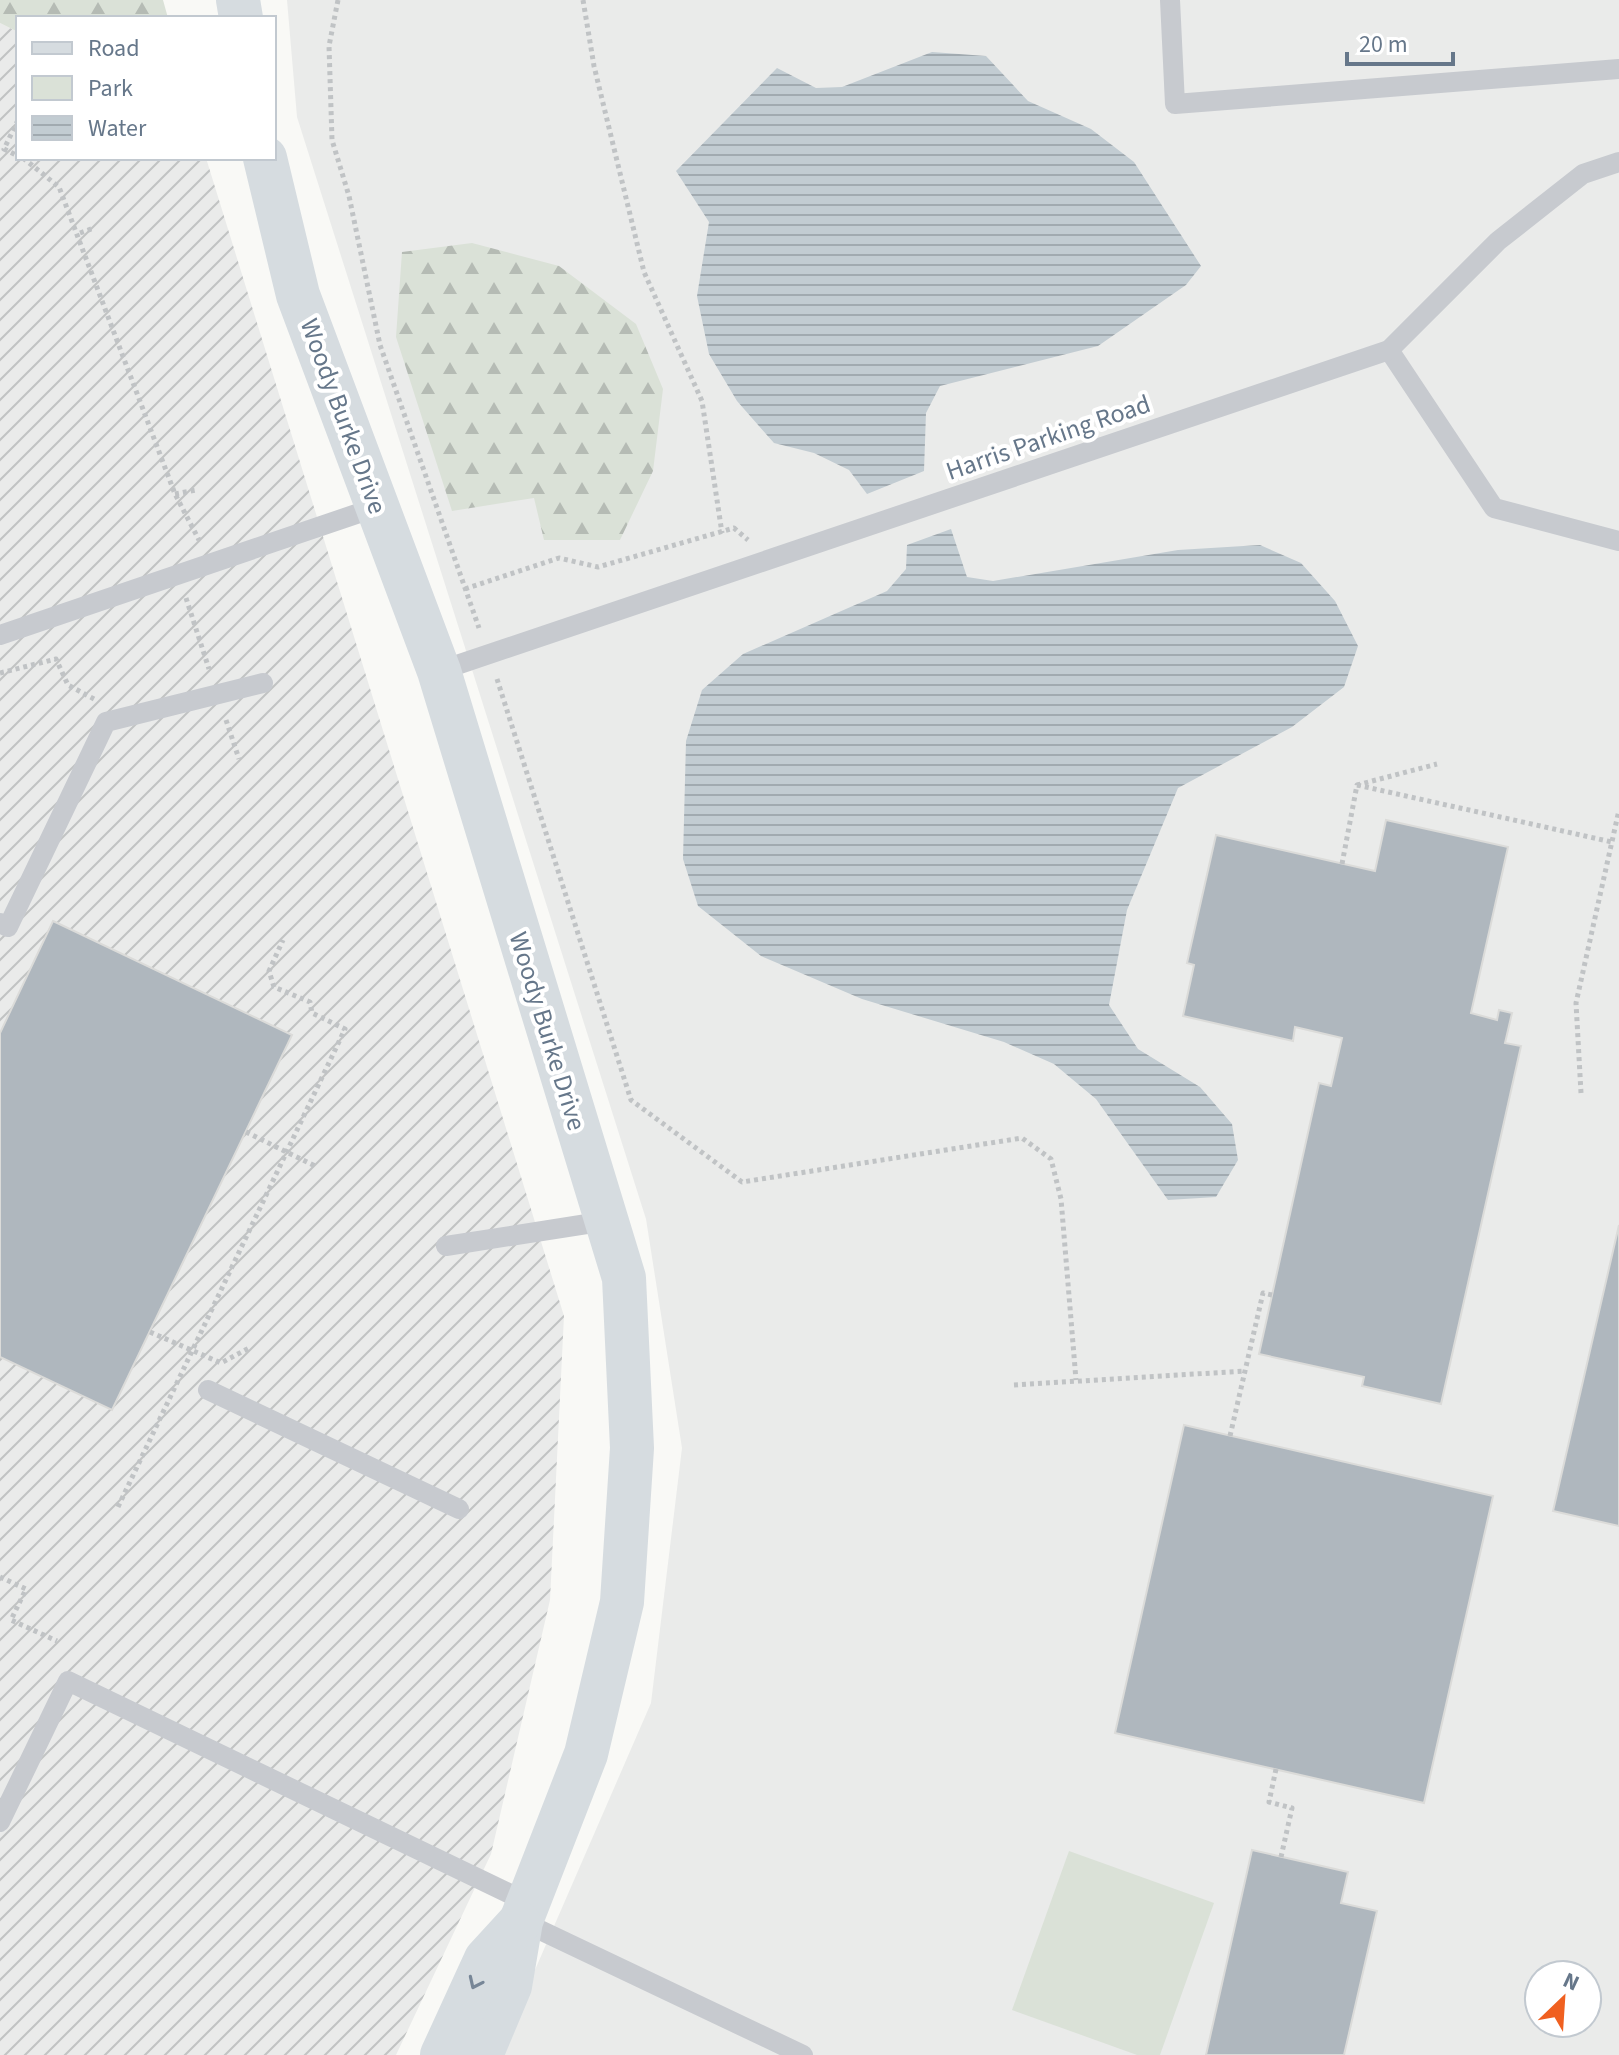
<svg xmlns="http://www.w3.org/2000/svg" width="1619" height="2055" font-family="'Source Sans 3',sans-serif">
<style>
.built{fill:#eaebea;fill-rule:evenodd}
.industrial{fill:url(#industrial-furrows)}
.forest{fill:url(#forest-firs)}
.park{fill:#dae1d7}
.water{fill:url(#water-rules)}
.building{fill:#afb7be;stroke:#dbdbd9;stroke-width:2}
.lines{fill:none;stroke-linecap:round;stroke-linejoin:round}
.path{stroke:#c0c3c5;stroke-width:5;stroke-dasharray:4 4;stroke-linecap:butt}
.lane{stroke:#c7cacf;stroke-width:20}
.secondary{stroke:#d6dce0;stroke-width:44}
.oneway{stroke:#778697}
.labels{text-anchor:middle;stroke-width:8;stroke-linejoin:round;paint-order:stroke}
.street-label{font-size:26px;fill:#66778a;stroke:#fff}
</style>
<defs>
<pattern id="industrial-furrows" width="10" height="10" patternUnits="userSpaceOnUse" patternTransform="scale(2)"><rect width="10" height="10" fill="#eaebea"/><path d="M-1 1l2-2M0 10L10 0M9 11l2-2" fill="none" stroke="#c1c3c3"/></pattern>
<pattern id="forest-firs" width="22" height="20" patternUnits="userSpaceOnUse" patternTransform="scale(2)"><rect width="22" height="20" fill="#dae1d7"/><path d="M5 1l3.5 6h-7zM16 11l3.5 6h-7z" fill="#b5bbb4"/></pattern>
<pattern id="water-rules" width="6" height="5" patternUnits="userSpaceOnUse" patternTransform="scale(2)"><rect width="6" height="5" fill="#c2ccd2"/><path d="M0 2.5h6" fill="none" stroke="#a1aab0"/></pattern>
</defs>
<rect width="100%" height="100%" fill="#f9f9f6"/>
<path class="built" d="M287,0H1619V2055H498L651,1703L682,1448L646,1219L297,117ZM1539,1975H1587V2023H1539Z"/>
<polygon class="industrial" points="0,23 18,32 18,158 206,158 564,1316 550,1600 491,1854 396,2055 0,2055"/>
<g class="forest">
<polygon points="0,0 163,0 168,18 18,18 18,32 0,23"/>
<polygon points="472,243 559,266 636,324 663,389 653,471 620,540 544,540 534,498 452,511 396,337 402,252"/>
</g>
<polygon class="park" points="1069,1851 1214,1903 1160,2055 1137,2055 1012,2010"/>
<g class="water">
<polygon points="932,52 986,56 1028,101 1091,129 1134,162 1201,266 1186,285 1098,346 940,386 926,413 924,471 867,494 849,470 814,453 774,443 737,401 709,354 697,296 709,222 676,171 777,68 816,88 842,87"/>
<polygon points="951,529 967,577 993,581 1178,550 1260,545 1301,563 1335,601 1358,646 1344,687 1292,727 1178,788 1127,910 1109,1005 1138,1049 1200,1087 1232,1124 1238,1160 1216,1197 1168,1200 1096,1099 1054,1064 1004,1042 862,999 761,956 698,906 683,859 686,741 702,690 743,654 887,591 906,569 907,545"/>
</g>
<g class="building">
<polygon points="1386,820 1508,847 1471,1013 1497,1020 1499,1010 1512,1013 1505,1043 1521,1046 1441,1404 1362,1386 1364,1377 1259,1354 1319,1083 1331,1086 1342,1038 1295,1027 1293,1041 1183,1016 1194,965 1187,963 1216,835 1375,871"/>
<polygon points="53,921 292,1035 112,1410 0,1357 0,1033"/>
<polygon points="1619,1225 1619,1526 1553,1511"/>
<polygon points="1184,1425 1493,1496 1424,1803 1115,1733"/>
<polygon points="1252,1850 1348,1872 1341,1903 1377,1911 1344,2055 1206,2055"/>
</g>
<g class="lines">
<g class="path">
<polyline points="338,0 329,46 332,140 349,196 380,345 479,628"/>
<polyline points="583,0 594,66 644,272 702,401 722,533"/>
<polyline points="18,120 4,149 18,156"/>
<polyline points="23,158 59,187 175,494 199,540"/>
<polyline points="80,233 94,228"/>
<polyline points="175,494 196,490"/>
<polyline points="465,589 559,558 598,567 734,528 748,540"/>
<polyline points="186,598 209,669"/>
<polyline points="0,673 56,659 68,685 94,699"/>
<polyline points="497,679 631,1100 742,1182 1022,1138 1051,1159 1061,1199 1076,1380"/>
<polyline points="226,720 239,759"/>
<polyline points="1357,785 1612,842"/>
<polyline points="1342,864 1357,785 1437,764"/>
<polyline points="1581,1093 1576,1003 1619,810"/>
<polyline points="246,1132 315,1166"/>
<polyline points="150,1332 221,1363 249,1348"/>
<polyline points="1014,1385 1245,1371"/>
<polyline points="1230,1436 1263,1293 1272,1295"/>
<polyline points="118,1507 345,1029 312,1013 310,1002 274,987 269,971 283,940"/>
<polyline points="0,1577 26,1589 11,1620 57,1641"/>
<polyline points="1276,1769 1269,1802 1292,1808 1281,1857"/>
</g>
<g class="lane">
<polyline points="1170,0 1175,104 1619,69"/>
<polyline points="1389,350 1494,508 1619,541"/>
<polyline points="0,635 377,507"/>
<polyline points="439,671 1389,350 1498,241 1583,174 1619,162"/>
<polyline points="0,923 8,927 106,722 263,683"/>
<polyline points="446,1246 606,1221"/>
<polyline points="208,1390 459,1509"/>
<polyline points="0,1822 68,1681 529,1903"/>
<polyline points="521,1921 803,2055"/>
</g>
<g class="secondary">
<polyline points="238,0 241,18"/>
<polyline points="265,158 298,295 439,671 624,1278 632,1448 622,1602 586,1754 521,1921 510,1986 481,2055"/>
<polyline points="442,2055 486,1959 519,1923"/>
</g>
</g>
<defs><path id="oneway-chevron" d="M-2-3.5L2.5 0L-2 3.5" fill="none" stroke-width="1.6" stroke-linecap="round" stroke-linejoin="round" transform="scale(2)"/></defs>
<use class="oneway" href="#oneway-chevron" transform="translate(475 1983) rotate(115)"/>
<g class="labels">
<g class="street-label">
<text transform="translate(344 416) rotate(70)" y="9">Woody Burke Drive</text>
<text transform="translate(1048 437) rotate(-19)" y="9">Harris Parking Road</text>
<text transform="translate(548 1031) rotate(73)" y="9">Woody Burke Drive</text>
</g>
</g>
<rect x="16" y="16" width="260" height="144" fill="#ffffff" stroke="#c2c9d0" stroke-width="2"/>
<rect x="32" y="42" width="40" height="12" fill="#d6dce0" stroke="#c2c9d0" stroke-width="2"/>
<text x="88" y="56" font-size="24" fill="#66778a">Road</text>
<rect x="32" y="76" width="40" height="24" fill="#dae1d7" stroke="#c2c9d0" stroke-width="2"/>
<text x="88" y="96" font-size="24" fill="#66778a">Park</text>
<rect x="32" y="116" width="40" height="24" fill="url(#water-rules)" stroke="#c2c9d0" stroke-width="2"/>
<text x="88" y="136" font-size="24" fill="#66778a">Water</text>
<g transform="translate(1563 1999) rotate(25)"><circle r="38" fill="#ffffff" stroke="#c2c9d0" stroke-width="2"/>
<path d="M0-6L14 30L0 20L-14 30Z" fill="#f06020"/>
<text y="-12" font-size="22" font-weight="bold" text-anchor="middle" fill="#66778a">N</text>
</g>
<path d="M1347 52v12h106v-12" fill="none" stroke="#66778a" stroke-width="4"/>
<text x="1359" y="52" font-size="24" fill="#66778a" stroke="#ffffff" stroke-width="6" paint-order="stroke">20 m</text>
</svg>
